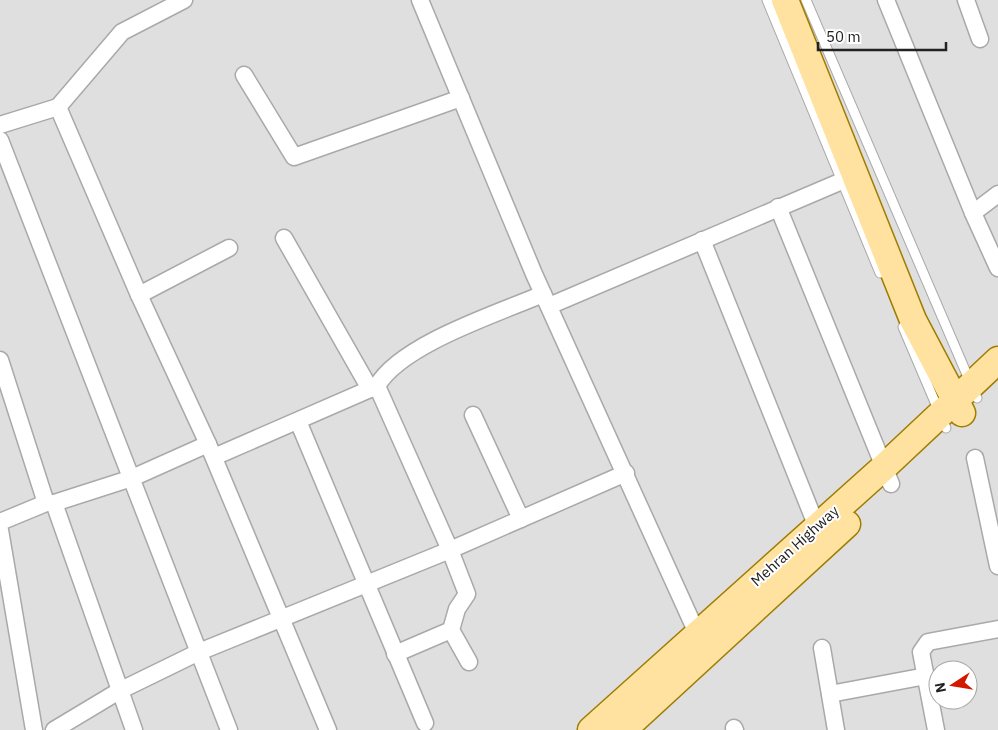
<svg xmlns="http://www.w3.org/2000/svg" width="998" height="730" font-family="'IBM Plex Sans',sans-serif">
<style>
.residential{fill:#e0dfdf;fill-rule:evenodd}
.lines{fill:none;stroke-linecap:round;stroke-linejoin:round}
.service-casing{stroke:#a9a9a9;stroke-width:11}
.minor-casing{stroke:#a9a9a9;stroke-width:19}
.primary-casing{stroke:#9f7d00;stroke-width:29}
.service{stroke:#fff;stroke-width:9}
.minor{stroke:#fff;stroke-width:16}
.primary{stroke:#ffe1a0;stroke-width:26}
.labels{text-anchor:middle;stroke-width:4;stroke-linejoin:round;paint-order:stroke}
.street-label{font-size:15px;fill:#222;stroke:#fff}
</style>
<rect width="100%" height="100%" fill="#f3f0e8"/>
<path class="residential" d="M0,0H998V730H0ZM938,670H968V700H938Z"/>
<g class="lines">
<g class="service-casing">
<g id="service">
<polyline points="767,0 880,273"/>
<polyline points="806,0 977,398"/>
<polyline points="903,327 946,428"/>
</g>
</g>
<g class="minor-casing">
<g id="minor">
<polyline points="420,0 534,274 701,642"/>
<polyline points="886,0 973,213 998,268"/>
<polyline points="966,0 980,39"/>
<polyline points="244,75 294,157 461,98"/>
<polyline points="58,107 139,295 208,444 328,730"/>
<polyline points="0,125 58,107 122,32 184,0"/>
<polyline points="0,140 229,730"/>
<polyline points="778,207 891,484"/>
<polyline points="973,213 998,194"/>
<polyline points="284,238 370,389"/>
<polyline points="702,240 817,527"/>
<polyline points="139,295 229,248"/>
<polyline points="549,306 842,181"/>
<polyline points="0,360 46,503"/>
<polyline points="377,386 450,550 467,594 457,609 451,630 469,662"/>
<polyline points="473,415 521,519"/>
<polyline points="298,421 425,723"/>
<path d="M214,457L377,386C401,344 499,313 543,294"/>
<polyline points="975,458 998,566"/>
<polyline points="54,503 134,730"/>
<polyline points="0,522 46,503 54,503 132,478 208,444"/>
<polyline points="0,530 34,730"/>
<polyline points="822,648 836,730"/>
<polyline points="395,654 451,630"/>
<polyline points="830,694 926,676"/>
<polyline points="734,728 735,730"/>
<polyline points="54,730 119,691 199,652 450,550 626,473"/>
<polyline points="936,730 921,652 928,642 998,629"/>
</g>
</g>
<g class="primary-casing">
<g id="primary">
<polyline points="785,0 913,320 962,413"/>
<polyline points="591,730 883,468 998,360"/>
<polyline points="623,730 847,524"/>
</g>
</g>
<use href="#service" class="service"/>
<use href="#minor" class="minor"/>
<use href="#primary" class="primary"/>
</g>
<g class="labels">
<g class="street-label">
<text transform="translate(795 546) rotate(-42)" y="5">Mehran Highway</text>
</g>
</g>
<g transform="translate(953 685) rotate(258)"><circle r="24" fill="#ffffff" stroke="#a7a7a7"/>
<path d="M0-4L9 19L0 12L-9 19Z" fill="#d31800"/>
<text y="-8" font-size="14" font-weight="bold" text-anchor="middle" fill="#222222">N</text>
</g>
<path d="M818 42v8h128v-8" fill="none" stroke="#222222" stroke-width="2.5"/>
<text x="826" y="42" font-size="15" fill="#222222" stroke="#ffffff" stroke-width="4" paint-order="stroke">50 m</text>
</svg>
